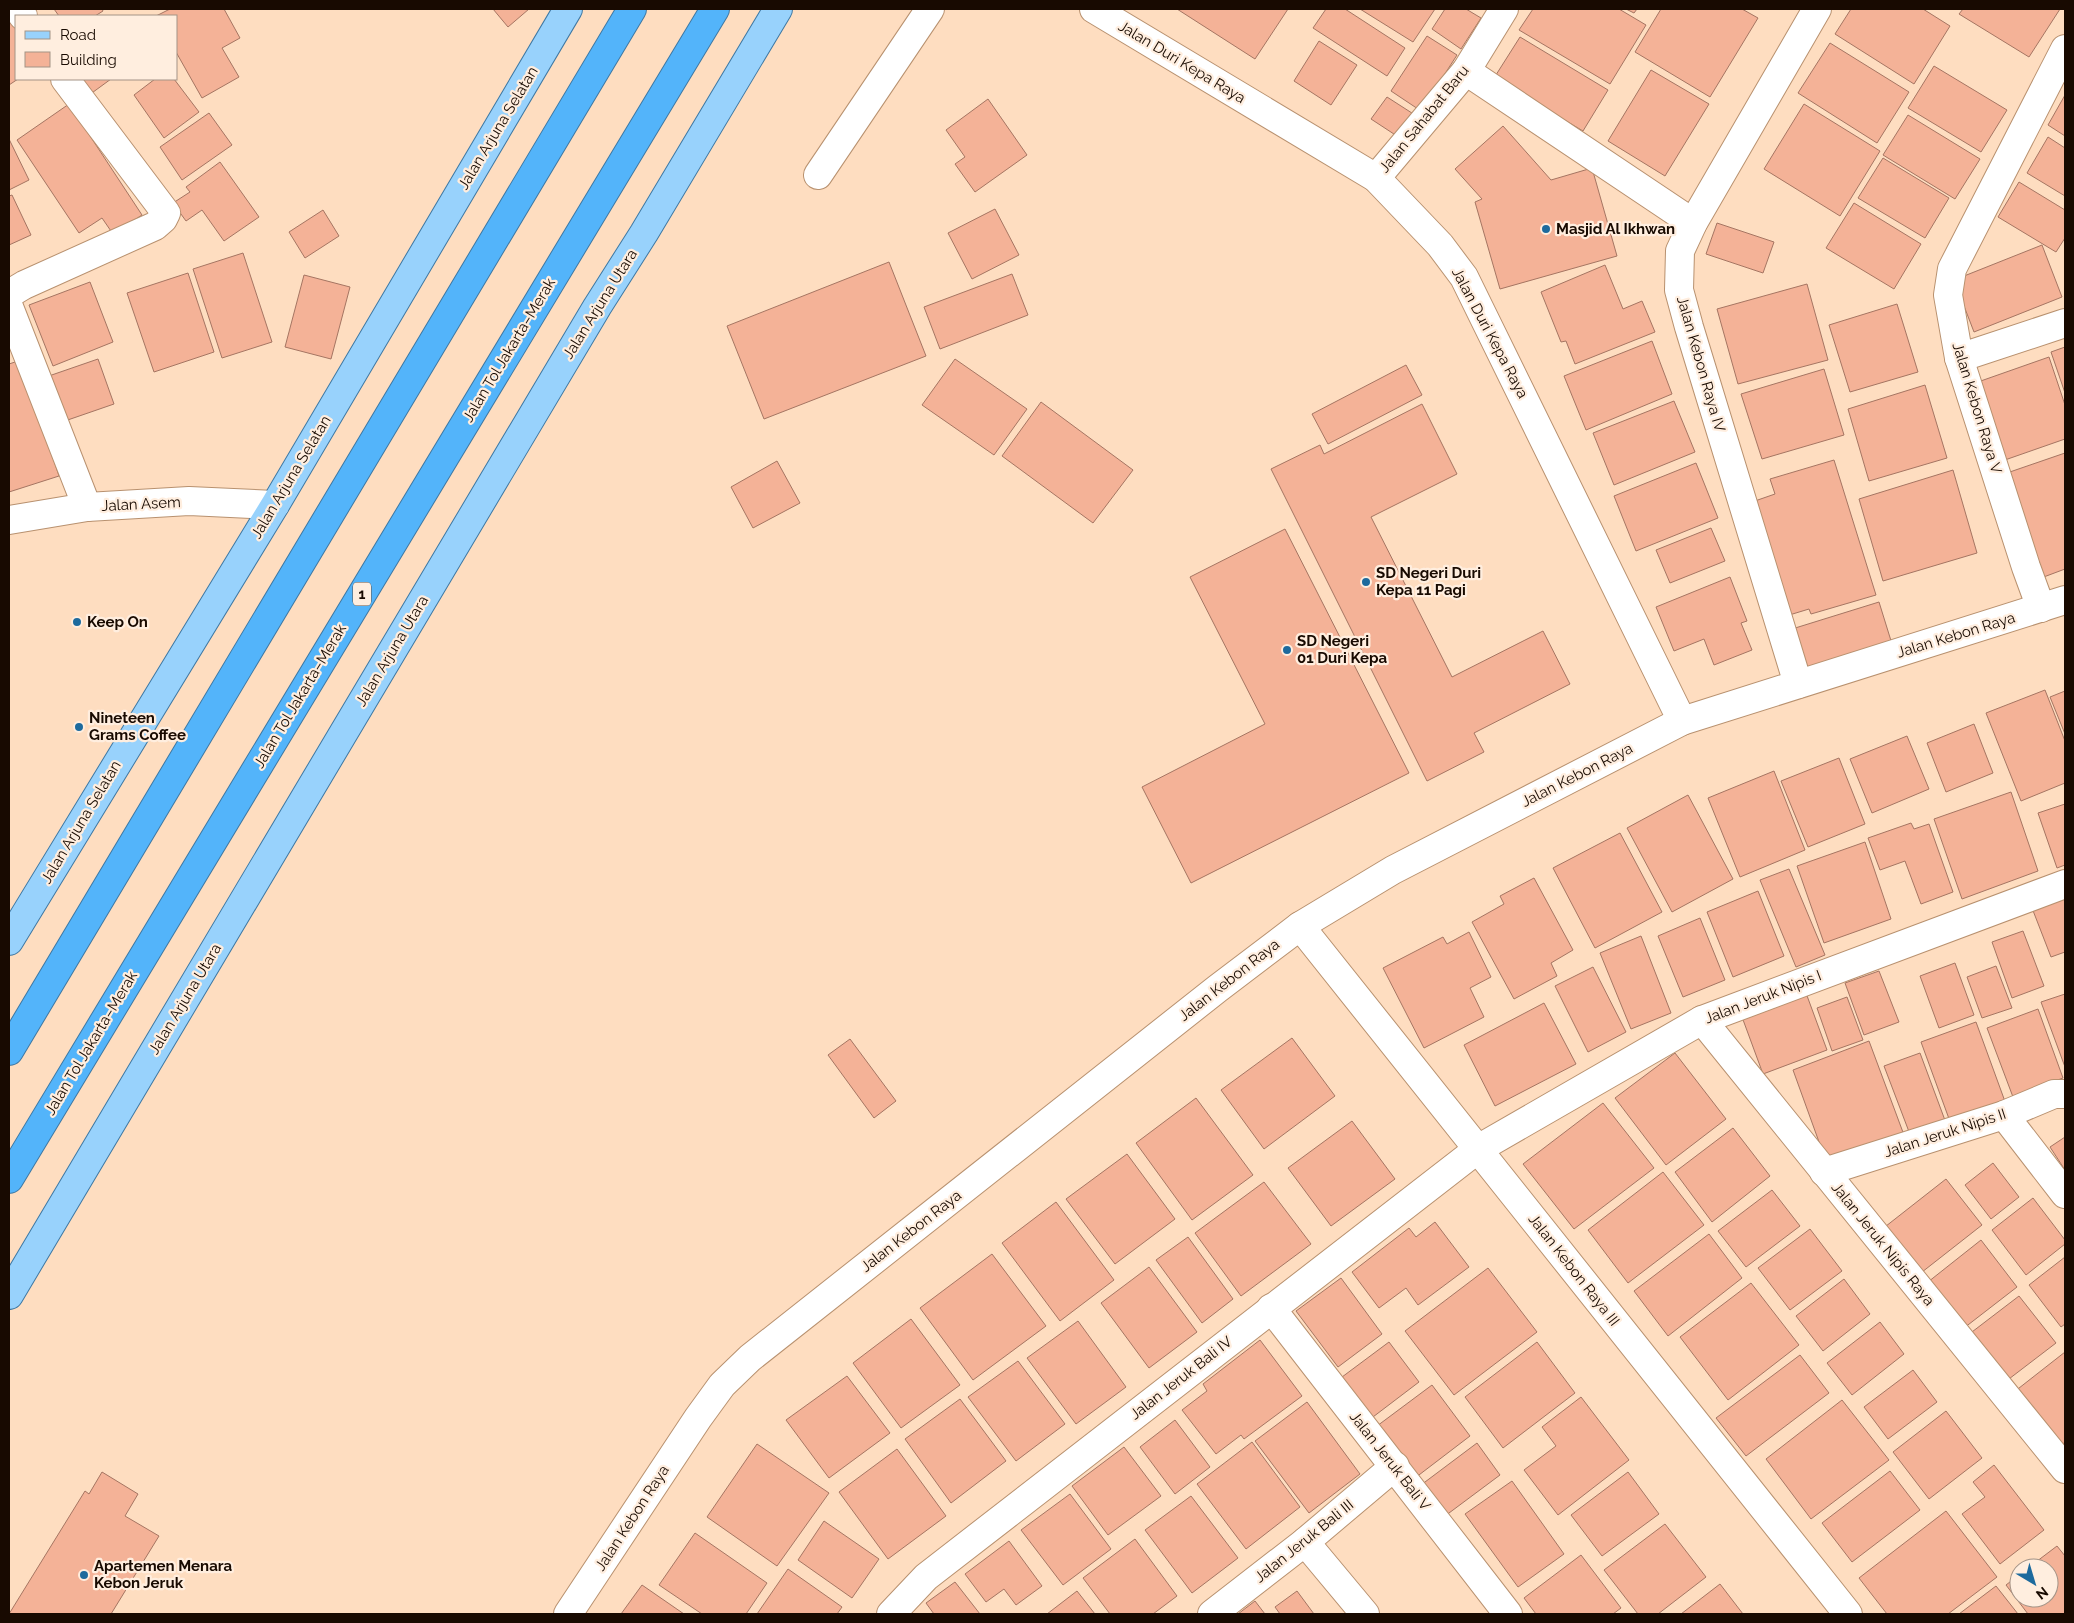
<svg xmlns="http://www.w3.org/2000/svg" width="2074" height="1623" font-family="Raleway,sans-serif">
<style>
.building{fill:#f4b297;stroke:#a57562}
.lines{fill:none;stroke-linecap:round;stroke-linejoin:round}
.minor-casing{stroke:#b8916f;stroke-width:30}
.major-casing{stroke:#3e78a3;stroke-width:30}
.highway-casing{stroke:#3e78a3;stroke-width:30}
.minor{stroke:#fff;stroke-width:28}
.major{stroke:#98d2fc;stroke-width:28}
.highway{stroke:#53b4fa;stroke-width:28}
.poi-dot{fill:#1d6a9d;stroke:#ffeedf;stroke-width:2}
.labels{text-anchor:middle;stroke-width:4.5;stroke-linejoin:round;paint-order:stroke}
.shield{fill:#ffeedf;stroke:#5d4e44;stroke-width:1}
.shield-label{font-size:14px;font-weight:bold;fill:#180a01}
.street-label{font-size:15px;fill:#180a01;stroke:#ffeedf}
.poi-label{font-size:15px;font-weight:bold;fill:#180a01;stroke:#ffeedf;text-anchor:start}
</style>
<rect width="100%" height="100%" fill="#feddc0"/>
<g class="building">
<polygon points="9,9 16,16 16,79 18,79 9,85"/>
<polygon points="54,9 102,9 103,11 95,16 59,16"/>
<polygon points="170,9 224,9 240,38 222,48 239,77 202,98 176,52 176,16 156,16"/>
<polygon points="493,9 529,9 508,27"/>
<polygon points="1177,9 1288,9 1255,59"/>
<polygon points="1326,9 1345,9 1405,48 1387,76 1313,28"/>
<polygon points="1360,9 1435,9 1413,42"/>
<polygon points="1445,9 1466,9 1481,18 1461,49 1432,29"/>
<polygon points="1533,9 1619,9 1646,25 1610,84 1519,30"/>
<polygon points="1626,9 1637,9 1634,13"/>
<polygon points="1661,9 1742,9 1758,18 1710,97 1635,52"/>
<polygon points="1851,9 1923,9 1950,26 1914,84 1835,34"/>
<polygon points="1963,9 2060,9 2029,57 1959,14"/>
<polygon points="1427,36 1457,55 1421,111 1391,91"/>
<polygon points="1520,37 1608,90 1583,131 1494,78"/>
<polygon points="1319,41 1357,65 1331,105 1294,81"/>
<polygon points="1830,43 1909,92 1877,143 1798,93"/>
<polygon points="1934,66 2007,110 1981,152 1908,108"/>
<polygon points="1651,70 1709,104 1665,176 1608,141"/>
<polygon points="71,79 111,79 85,98"/>
<polygon points="155,79 174,79 199,112 164,138 134,95"/>
<polygon points="2065,95 2065,136 2048,125"/>
<polygon points="1387,97 1415,115 1400,138 1371,119"/>
<polygon points="988,99 1027,155 975,192 955,164 965,157 946,130"/>
<polygon points="69,104 142,215 113,234 102,218 79,233 17,140"/>
<polygon points="1804,104 1880,151 1840,216 1764,169"/>
<polygon points="209,113 232,145 182,180 160,147"/>
<polygon points="1908,115 1980,159 1955,199 1883,155"/>
<polygon points="1503,126 1551,180 1592,168 1617,256 1500,289 1475,202 1482,199 1455,169"/>
<polygon points="2048,137 2065,148 2065,196 2027,173"/>
<polygon points="9,139 29,180 9,190"/>
<polygon points="1883,158 1949,198 1925,238 1858,198"/>
<polygon points="220,162 259,217 224,241 202,210 186,221 173,203 190,192 186,187"/>
<polygon points="2019,182 2065,210 2065,238 2056,252 1998,217"/>
<polygon points="12,195 31,235 9,245 9,196"/>
<polygon points="1854,203 1921,244 1894,289 1826,248"/>
<polygon points="995,209 1019,255 972,279 948,233"/>
<polygon points="323,210 339,236 305,258 289,232"/>
<polygon points="1717,223 1774,242 1763,273 1706,254"/>
<polygon points="2042,245 2062,297 1974,332 1954,280"/>
<polygon points="243,253 272,342 222,358 193,269"/>
<polygon points="889,262 926,356 764,419 727,326"/>
<polygon points="1605,265 1623,309 1642,301 1655,332 1575,364 1566,341 1561,342 1541,292"/>
<polygon points="188,273 214,352 154,372 127,293"/>
<polygon points="1012,274 1028,315 940,349 924,307"/>
<polygon points="304,275 350,287 331,359 285,347"/>
<polygon points="90,282 113,342 53,366 29,305"/>
<polygon points="1807,284 1828,360 1738,384 1717,309"/>
<polygon points="1897,304 1918,372 1850,392 1829,325"/>
<polygon points="1652,341 1672,394 1586,430 1564,376"/>
<polygon points="2065,347 2065,393 2051,352"/>
<polygon points="2049,357 2065,405 2065,439 2002,461 1975,383"/>
<polygon points="98,359 114,404 59,423 43,378"/>
<polygon points="955,359 1027,409 994,455 922,405"/>
<polygon points="21,360 59,476 9,492 9,364"/>
<polygon points="1406,365 1422,395 1328,444 1312,414"/>
<polygon points="1824,369 1844,435 1762,459 1741,394"/>
<polygon points="1925,385 1947,458 1869,481 1848,409"/>
<polygon points="1674,401 1695,452 1614,485 1593,433"/>
<polygon points="1041,402 1133,470 1093,523 1002,456"/>
<polygon points="1422,404 1457,474 1371,517 1452,677 1543,631 1570,684 1474,733 1484,752 1427,781 1271,469 1320,445 1324,454"/>
<polygon points="2065,453 2065,569 2041,578 2004,474"/>
<polygon points="1834,460 1876,595 1811,614 1809,609 1786,616 1752,502 1775,494 1770,479"/>
<polygon points="777,461 800,503 753,528 731,487"/>
<polygon points="1696,463 1718,518 1636,551 1614,496"/>
<polygon points="1953,470 1977,553 1883,581 1859,499"/>
<polygon points="1711,528 1725,561 1670,583 1656,550"/>
<polygon points="1285,529 1409,773 1191,883 1142,787 1265,724 1190,577"/>
<polygon points="1730,577 1747,621 1741,623 1752,650 1714,665 1704,639 1674,651 1656,607"/>
<polygon points="1879,602 1892,644 1805,671 1792,629"/>
<polygon points="2045,690 2065,741 2065,783 2021,801 1986,713"/>
<polygon points="2065,691 2065,734 2050,697"/>
<polygon points="1974,724 1993,773 1946,792 1927,743"/>
<polygon points="1907,736 1929,789 1872,813 1850,759"/>
<polygon points="1839,758 1865,824 1808,847 1781,781"/>
<polygon points="1774,771 1805,850 1740,877 1708,798"/>
<polygon points="2011,792 2038,871 1962,899 1934,819"/>
<polygon points="1688,795 1733,879 1672,912 1627,828"/>
<polygon points="2065,804 2065,865 2057,868 2038,813"/>
<polygon points="1911,823 1914,829 1929,824 1953,892 1921,904 1905,861 1880,870 1868,838"/>
<polygon points="1620,833 1662,912 1595,948 1553,868"/>
<polygon points="1865,842 1891,919 1824,943 1797,866"/>
<polygon points="1789,869 1825,955 1796,967 1760,880"/>
<polygon points="1534,878 1573,950 1551,963 1557,976 1514,999 1472,922 1504,904 1500,896"/>
<polygon points="1758,891 1784,956 1733,977 1707,912"/>
<polygon points="2065,895 2065,952 2051,957 2032,908"/>
<polygon points="1700,918 1725,980 1683,997 1658,936"/>
<polygon points="2023,931 2044,986 2012,998 1992,942"/>
<polygon points="1469,932 1491,977 1470,988 1484,1017 1424,1048 1383,968 1443,937 1447,944"/>
<polygon points="1641,936 1671,1013 1631,1029 1600,953"/>
<polygon points="1955,963 1974,1015 1939,1028 1920,976"/>
<polygon points="1996,966 2012,1008 1982,1018 1967,977"/>
<polygon points="1593,967 1626,1032 1588,1052 1555,986"/>
<polygon points="1879,971 1899,1022 1864,1035 1845,983"/>
<polygon points="1806,993 1827,1050 1763,1074 1742,1017"/>
<polygon points="2065,994 2065,1067 2041,1002"/>
<polygon points="1847,997 1863,1040 1832,1051 1817,1008"/>
<polygon points="1544,1003 1576,1064 1495,1106 1464,1045"/>
<polygon points="2038,1009 2063,1078 2013,1097 1987,1028"/>
<polygon points="1976,1022 2007,1107 1952,1127 1921,1042"/>
<polygon points="1292,1038 1335,1096 1264,1149 1221,1090"/>
<polygon points="850,1039 896,1101 874,1118 828,1055"/>
<polygon points="1869,1041 1904,1135 1827,1164 1793,1070"/>
<polygon points="1675,1053 1726,1119 1666,1165 1615,1098"/>
<polygon points="1920,1053 1946,1123 1911,1137 1884,1066"/>
<polygon points="1196,1098 1253,1175 1192,1220 1136,1143"/>
<polygon points="1603,1103 1654,1168 1574,1229 1523,1164"/>
<polygon points="1352,1121 1395,1179 1331,1226 1288,1168"/>
<polygon points="1733,1128 1770,1176 1712,1222 1675,1172"/>
<polygon points="2065,1137 2065,1170 2050,1147"/>
<polygon points="1127,1154 1175,1219 1115,1264 1066,1199"/>
<polygon points="1993,1163 2019,1197 1991,1219 1965,1185"/>
<polygon points="1663,1172 1704,1225 1628,1283 1588,1230"/>
<polygon points="1946,1179 1982,1225 1917,1276 1881,1230"/>
<polygon points="1264,1182 1311,1244 1241,1296 1195,1233"/>
<polygon points="1772,1190 1800,1226 1746,1267 1718,1231"/>
<polygon points="2033,1198 2065,1240 2065,1244 2026,1275 1992,1230"/>
<polygon points="1056,1202 1114,1280 1060,1321 1002,1243"/>
<polygon points="1435,1222 1469,1267 1418,1305 1406,1288 1379,1308 1352,1272 1409,1228 1416,1237"/>
<polygon points="1810,1229 1842,1271 1790,1310 1758,1268"/>
<polygon points="1709,1234 1742,1278 1668,1336 1634,1291"/>
<polygon points="1188,1237 1233,1299 1202,1323 1156,1260"/>
<polygon points="1981,1240 2017,1287 1964,1328 1928,1282"/>
<polygon points="992,1254 1046,1326 973,1380 920,1308"/>
<polygon points="2065,1257 2065,1324 2061,1327 2029,1285"/>
<polygon points="1149,1267 1197,1332 1149,1368 1101,1303"/>
<polygon points="1488,1268 1537,1332 1454,1395 1405,1331"/>
<polygon points="1341,1278 1382,1334 1338,1367 1296,1311"/>
<polygon points="1844,1279 1870,1314 1823,1351 1796,1316"/>
<polygon points="1751,1283 1799,1345 1728,1400 1680,1337"/>
<polygon points="2019,1296 2056,1343 2005,1382 1968,1335"/>
<polygon points="911,1319 960,1385 901,1428 853,1363"/>
<polygon points="1078,1321 1126,1387 1076,1424 1027,1358"/>
<polygon points="1880,1322 1904,1354 1852,1395 1827,1363"/>
<polygon points="1260,1340 1302,1396 1244,1439 1241,1435 1216,1454 1182,1410 1207,1391 1203,1384"/>
<polygon points="1389,1342 1419,1382 1369,1420 1338,1380"/>
<polygon points="1537,1342 1575,1393 1503,1448 1465,1397"/>
<polygon points="2065,1352 2065,1442 2058,1448 2014,1392"/>
<polygon points="1800,1355 1829,1393 1746,1456 1716,1418"/>
<polygon points="1018,1361 1065,1424 1016,1461 968,1397"/>
<polygon points="1913,1370 1937,1402 1888,1439 1864,1407"/>
<polygon points="847,1376 890,1433 829,1478 786,1420"/>
<polygon points="1432,1385 1470,1436 1415,1478 1377,1426"/>
<polygon points="1581,1397 1629,1460 1558,1515 1524,1470 1556,1446 1542,1427"/>
<polygon points="960,1399 1006,1461 951,1503 905,1439"/>
<polygon points="1842,1400 1889,1460 1811,1519 1766,1459"/>
<polygon points="1307,1402 1360,1474 1309,1513 1255,1441"/>
<polygon points="1946,1411 1982,1458 1929,1499 1893,1452"/>
<polygon points="1175,1420 1210,1467 1175,1494 1140,1447"/>
<polygon points="1252,1442 1300,1507 1246,1549 1197,1484"/>
<polygon points="1477,1443 1500,1475 1445,1516 1421,1485"/>
<polygon points="757,1444 829,1493 777,1566 707,1517"/>
<polygon points="1124,1447 1161,1496 1108,1535 1072,1486"/>
<polygon points="897,1449 946,1516 888,1559 839,1492"/>
<polygon points="1994,1465 2044,1530 2000,1564 1962,1514 1985,1497 1973,1482"/>
<polygon points="1890,1471 1920,1510 1852,1562 1822,1523"/>
<polygon points="102,1472 138,1494 125,1516 159,1536 111,1614 9,1614 85,1491 89,1494"/>
<polygon points="1628,1472 1659,1514 1602,1556 1571,1515"/>
<polygon points="1512,1481 1564,1554 1518,1587 1465,1514"/>
<polygon points="1070,1494 1111,1549 1063,1585 1021,1530"/>
<polygon points="1191,1496 1238,1558 1192,1593 1145,1530"/>
<polygon points="1946,1511 1997,1577 1948,1614 1887,1614 1859,1578"/>
<polygon points="824,1521 879,1559 852,1598 798,1560"/>
<polygon points="1665,1524 1706,1577 1658,1614 1638,1614 1604,1570"/>
<polygon points="695,1533 767,1583 746,1614 702,1614 659,1585"/>
<polygon points="1135,1539 1177,1596 1153,1614 1110,1614 1083,1578"/>
<polygon points="1009,1541 1042,1586 1016,1605 1004,1589 986,1602 965,1574"/>
<polygon points="2057,1546 2065,1556 2065,1614 2028,1614 2006,1585 2019,1575 2019,1598 2049,1598 2049,1568 2028,1568"/>
<polygon points="1581,1555 1621,1608 1613,1614 1536,1614 1524,1598"/>
<polygon points="788,1569 842,1607 837,1614 757,1614"/>
<polygon points="955,1582 980,1614 934,1614 926,1603"/>
<polygon points="1720,1584 1743,1614 1681,1614"/>
<polygon points="642,1585 684,1614 621,1614"/>
<polygon points="1996,1586 2018,1614 1959,1614"/>
<polygon points="1077,1591 1095,1614 1047,1614"/>
<polygon points="1297,1591 1314,1614 1280,1614 1275,1607"/>
<polygon points="1255,1601 1265,1614 1238,1614"/>
</g>
<g class="lines">
<g class="minor-casing">
<g id="minor">
<polyline points="18,9 23,16"/>
<polyline points="1094,9 1376,178 1440,245 1464,277 1682,721"/>
<polyline points="1466,71 1693,223"/>
<polyline points="818,175 930,9"/>
<polyline points="1376,178 1466,71 1504,9"/>
<polyline points="9,294 24,285 155,226 163,219 166,213 65,79"/>
<polyline points="9,307 87,507"/>
<polyline points="1959,358 2065,323"/>
<polyline points="9,520 87,507 189,501 275,505"/>
<polyline points="2041,608 2026,567 1959,358 1948,295 1952,269 2065,49"/>
<polyline points="1798,684 1689,327 1679,290 1680,251 1693,223 1817,9"/>
<polyline points="1300,926 1848,1614"/>
<polyline points="1702,1020 2065,1469"/>
<polyline points="2004,1115 2065,1194"/>
<polyline points="1824,1172 2004,1115 2054,1094 2065,1094"/>
<polyline points="1271,1308 1508,1614"/>
<polyline points="1305,1542 1365,1614"/>
<polyline points="568,1614 698,1418 722,1385 750,1358 1217,989 1300,926 1393,870 1682,721 2065,600"/>
<polyline points="891,1614 926,1577 1478,1149 1702,1020 2065,884"/>
<polyline points="1212,1614 1305,1542 1395,1466"/>
</g>
</g>
<g class="major-casing">
<g id="major">
<polyline points="9,941 275,505 568,9"/>
<polyline points="9,1295 597,307 644,233 778,9"/>
</g>
</g>
<g class="highway-casing">
<g id="highway">
<polyline points="9,1051 632,9"/>
<polyline points="9,1179 715,9"/>
</g>
</g>
<use href="#minor" class="minor"/>
<use href="#major" class="major"/>
<use href="#highway" class="highway"/>
</g>
<g class="poi-dot">
<circle cx="1546" cy="229" r="5"/>
<circle cx="1366" cy="582" r="5"/>
<circle cx="77" cy="622" r="5"/>
<circle cx="1287" cy="650" r="5"/>
<circle cx="79" cy="727" r="5"/>
<circle cx="84" cy="1575" r="5"/>
</g>
<g class="labels">
<rect class="shield" x="353" y="582.5" width="18" height="23" rx="4"/>
<g class="shield-label">
<text x="362" y="599">1</text>
</g>
<g class="street-label">
<text transform="translate(1182 62) rotate(31)" y="5">Jalan Duri Kepa Raya</text>
<text transform="translate(1424 119) rotate(-51)" y="5">Jalan Sahabat Baru</text>
<text transform="translate(498 128) rotate(-59)" y="5">Jalan Arjuna Selatan</text>
<text transform="translate(600 304) rotate(-58)" y="5">Jalan Arjuna Utara</text>
<text transform="translate(1490 333) rotate(62)" y="5">Jalan Duri Kepa Raya</text>
<text transform="translate(509 350) rotate(-59)" y="5">Jalan Tol Jakarta–Merak</text>
<text transform="translate(1701 364) rotate(74)" y="5">Jalan Kebon Raya IV</text>
<text transform="translate(1977 408) rotate(73)" y="5">Jalan Kebon Raya V</text>
<text transform="translate(291 477) rotate(-59)" y="5">Jalan Arjuna Selatan</text>
<text transform="translate(141 504) rotate(-3)" y="5">Jalan Asem</text>
<text transform="translate(1956 635) rotate(-17)" y="5">Jalan Kebon Raya</text>
<text transform="translate(392 651) rotate(-59)" y="5">Jalan Arjuna Utara</text>
<text transform="translate(300 696) rotate(-59)" y="5">Jalan Tol Jakarta–Merak</text>
<text transform="translate(1577 775) rotate(-27)" y="5">Jalan Kebon Raya</text>
<text transform="translate(81 822) rotate(-59)" y="5">Jalan Arjuna Selatan</text>
<text transform="translate(1229 980) rotate(-38)" y="5">Jalan Kebon Raya</text>
<text transform="translate(1763 997) rotate(-21)" y="5">Jalan Jeruk Nipis I</text>
<text transform="translate(185 999) rotate(-59)" y="5">Jalan Arjuna Utara</text>
<text transform="translate(91 1043) rotate(-59)" y="5">Jalan Tol Jakarta–Merak</text>
<text transform="translate(1945 1133) rotate(-18)" y="5">Jalan Jeruk Nipis II</text>
<text transform="translate(911 1231) rotate(-38)" y="5">Jalan Kebon Raya</text>
<text transform="translate(1883 1244) rotate(51)" y="5">Jalan Jeruk Nipis Raya</text>
<text transform="translate(1574 1270) rotate(52)" y="5">Jalan Kebon Raya III</text>
<text transform="translate(1181 1378) rotate(-38)" y="5">Jalan Jeruk Bali IV</text>
<text transform="translate(1390 1461) rotate(52)" y="5">Jalan Jeruk Bali V</text>
<text transform="translate(632 1518) rotate(-57)" y="5">Jalan Kebon Raya</text>
<text transform="translate(1304 1541) rotate(-39)" y="5">Jalan Jeruk Bali III</text>
</g>
<g class="poi-label">
<text x="1556" y="234">Masjid Al Ikhwan</text>
<text x="1376" y="578">SD Negeri Duri<tspan x="1376" dy="17">Kepa 11 Pagi</tspan></text>
<text x="87" y="627">Keep On</text>
<text x="1297" y="646">SD Negeri<tspan x="1297" dy="17">01 Duri Kepa</tspan></text>
<text x="89" y="723">Nineteen<tspan x="89" dy="17">Grams Coffee</tspan></text>
<text x="94" y="1571">Apartemen Menara<tspan x="94" dy="17">Kebon Jeruk</tspan></text>
</g>
</g>
<rect width="2074" height="1623" fill="none" stroke="#180a01" stroke-width="20"/>
<rect x="15" y="15" width="162" height="65" fill="#ffeedf" stroke="#a39386"/>
<rect x="25" y="31" width="25" height="8" fill="#98d2fc" stroke="#a39386"/>
<text x="60" y="40" font-size="15" fill="#180a01">Road</text>
<rect x="25" y="52" width="25" height="15" fill="#f4b297" stroke="#a39386"/>
<text x="60" y="65" font-size="15" fill="#180a01">Building</text>
<g transform="translate(2034 1583) rotate(142)"><circle r="24" fill="#ffeedf" stroke="#a39386"/>
<path d="M0-4L9 19L0 12L-9 19Z" fill="#1d6a9d"/>
<text y="-8" font-size="14" font-weight="bold" text-anchor="middle" fill="#180a01">N</text>
</g>
</svg>
